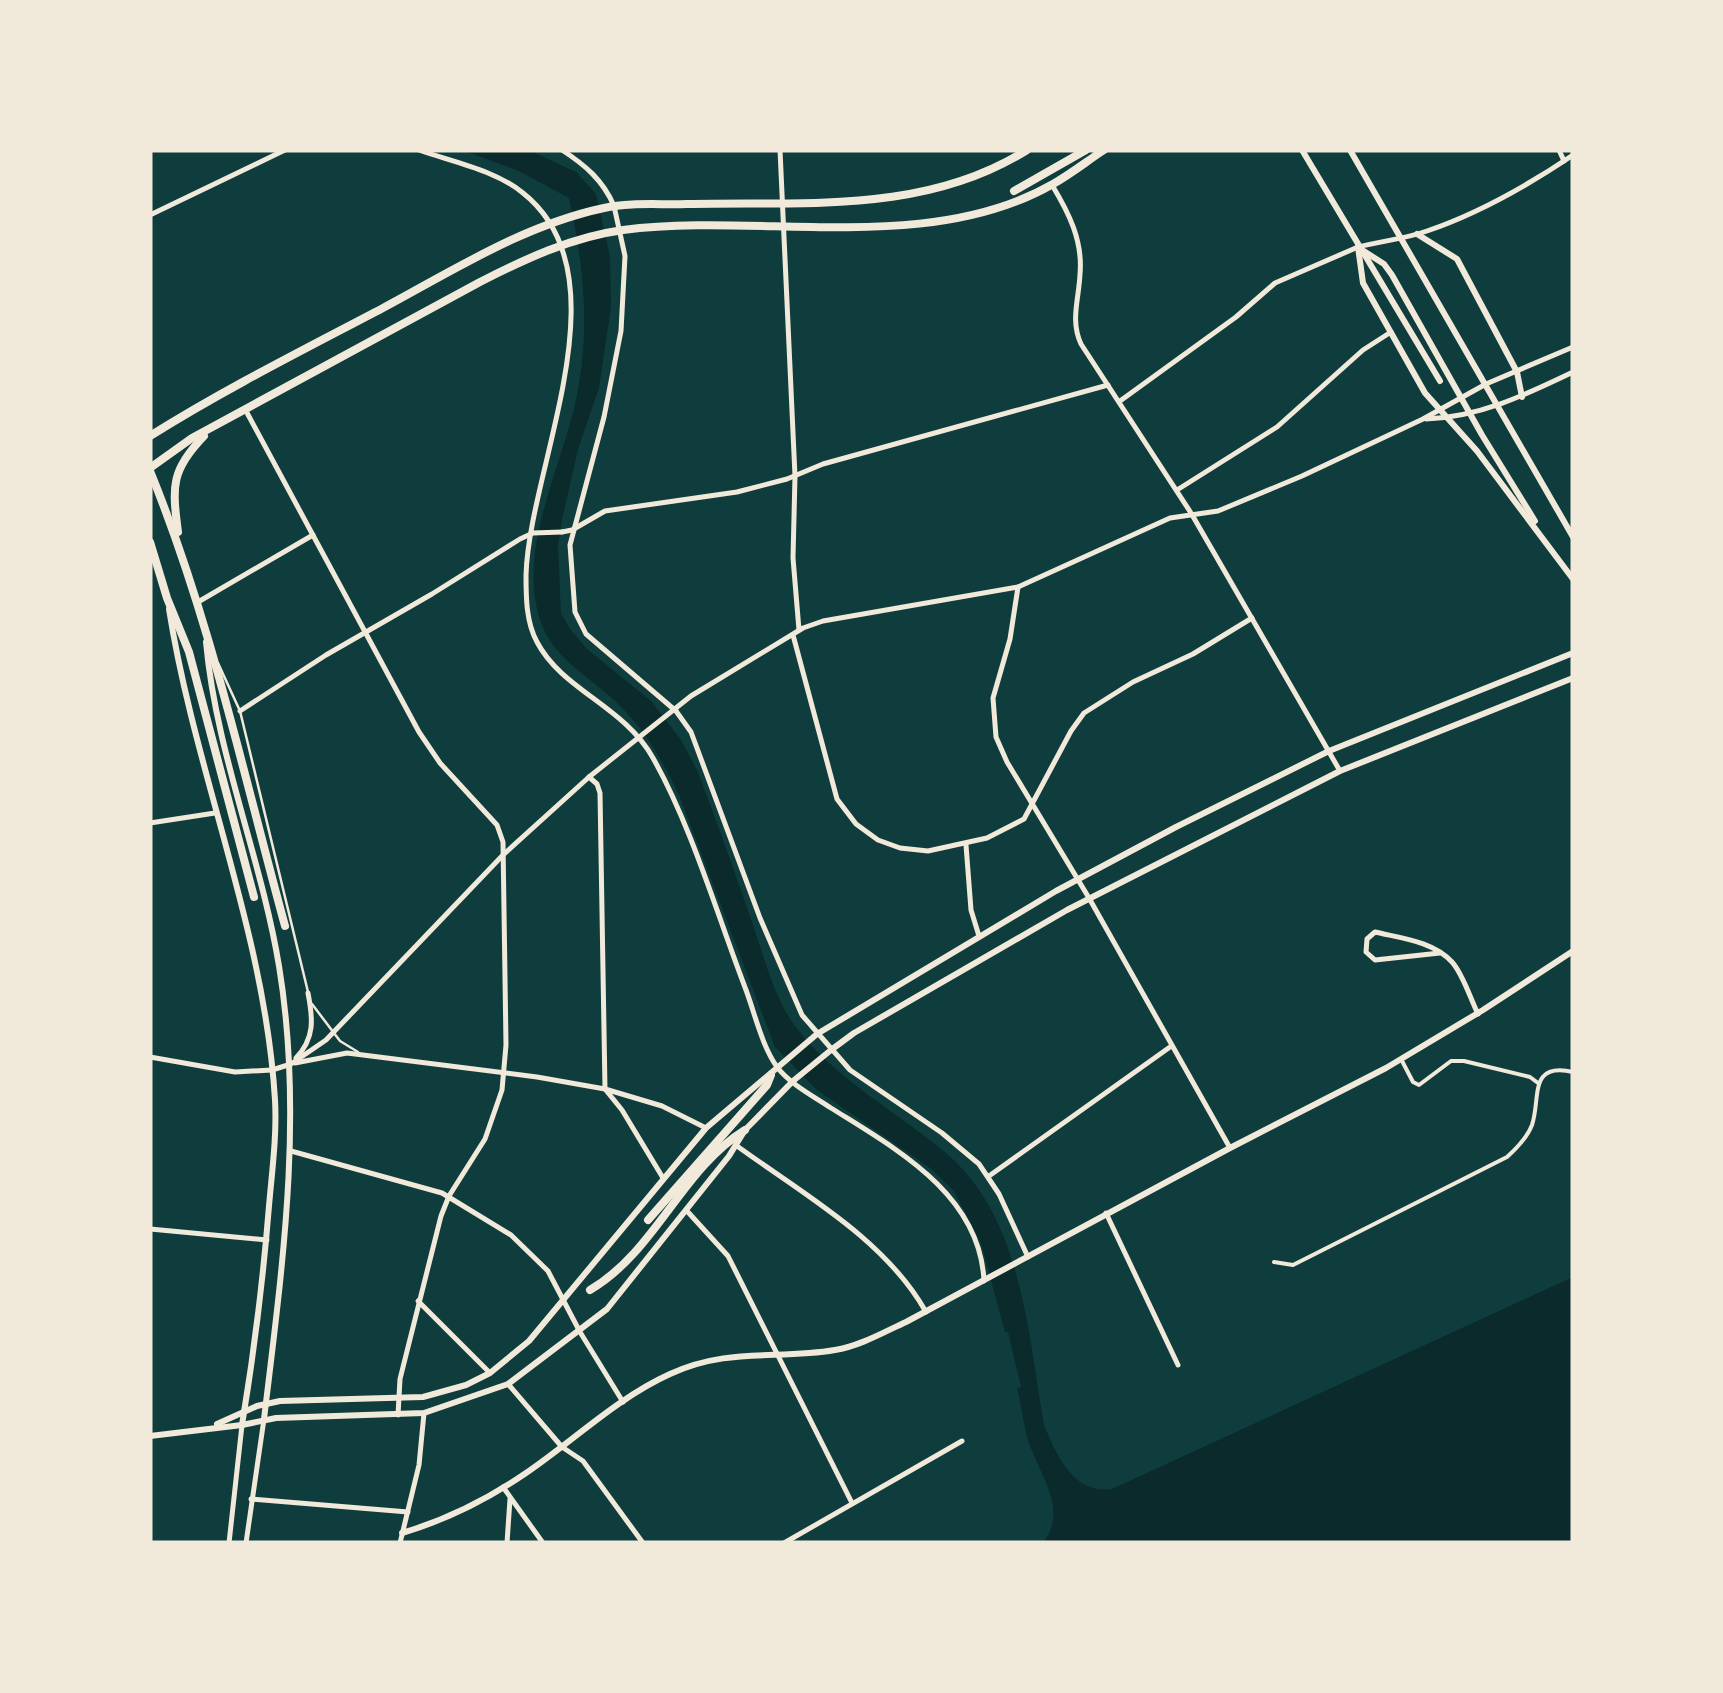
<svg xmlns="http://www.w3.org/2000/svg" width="1723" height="1693" font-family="'Public Sans',sans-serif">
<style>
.water{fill:#0a2a2b}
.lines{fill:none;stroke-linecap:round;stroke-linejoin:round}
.service{stroke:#f1e9da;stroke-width:2.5}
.pedestrian{stroke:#f1e9da;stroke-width:4}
.minor{stroke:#f1e9da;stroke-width:5}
.tertiary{stroke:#f1e9da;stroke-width:5}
.secondary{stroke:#f1e9da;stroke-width:6}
.primary{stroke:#f1e9da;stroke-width:8}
.trunk{stroke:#f1e9da;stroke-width:8}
</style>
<rect width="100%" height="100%" fill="#0f3d3e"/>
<path class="water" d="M462,150H529L576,172L596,194L610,257L611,307L599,388L578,449L562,520L558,546L561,613L570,629L587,649L651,701L681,740L697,770C717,822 736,875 754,928C765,960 774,998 795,1026C831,1075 893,1110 940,1148C1022,1213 1027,1328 1044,1425C1056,1455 1074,1495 1112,1489L1573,1277V1543H1043C1070,1508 1037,1472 1027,1437C1023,1421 1021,1404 1017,1388L1021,1387L1008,1332H1005L981,1243L954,1191L930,1168L817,1090L775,1047L679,795C665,766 649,736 626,712C600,682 557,664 542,625C514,552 563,467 577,395C590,328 584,265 569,198L519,171Z"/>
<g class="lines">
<g class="service">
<polyline points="218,663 240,711 308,992"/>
<polyline points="312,1004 340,1041 358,1052"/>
</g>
<g class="pedestrian">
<polyline points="1401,1059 1413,1082 1419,1085 1451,1061 1464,1061 1530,1077 1538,1083"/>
<path d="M1274,1262L1293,1265L1507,1157C1517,1148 1527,1138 1532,1125C1541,1098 1528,1062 1573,1072"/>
</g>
<g class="minor">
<path d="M419,150C453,162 495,170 523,193C628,276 529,467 526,575C526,597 526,622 537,642C562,690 624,706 653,758C691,825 718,917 746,990C755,1014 762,1046 777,1067C790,1084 813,1096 831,1108C896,1149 980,1194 984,1281"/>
<path d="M562,150C585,165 603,180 614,206"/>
<polyline points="1559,150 1564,161"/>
<polyline points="150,215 285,150"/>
<path d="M1358,247C1381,241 1405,239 1427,231C1480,213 1527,186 1573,155"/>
<polyline points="245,409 419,732 440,763 497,825 503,842 506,1045 502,1090 485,1139 449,1196 441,1216 400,1379 398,1415"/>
<polyline points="198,602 313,535"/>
<polyline points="240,711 326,655 432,594 520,539 533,533 562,532"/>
<polyline points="676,711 691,732 760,918 802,1015 850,1070 942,1133 979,1164 999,1194 1028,1257"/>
<polyline points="589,777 597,784 600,793 605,1089 622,1110 663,1178"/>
<polyline points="150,823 215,813"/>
<polyline points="1089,898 1230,1148"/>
<path d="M1440,953L1375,960L1366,952L1367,939L1375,932C1400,938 1433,941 1452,962C1463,974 1470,998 1478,1014"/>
<polyline points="150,1057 235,1072 272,1070"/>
<path d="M296,1058C315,1038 313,1019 308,993"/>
<polyline points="295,1063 347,1053 537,1077 605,1089 662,1106 706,1128"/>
<path d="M737,1146C803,1194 885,1239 926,1312"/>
<polyline points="291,1151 442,1193 511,1235 548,1271 580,1332 623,1402"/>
<polyline points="989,1176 1170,1047"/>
<polyline points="687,1211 728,1256 852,1503"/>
<polyline points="1106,1213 1178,1365"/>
<polyline points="150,1229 267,1240"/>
<polyline points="418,1301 490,1373"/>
<polyline points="508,1384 562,1447 583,1461 643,1543"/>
<polyline points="503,1487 543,1543"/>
<polyline points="251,1499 408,1512"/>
<polyline points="229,1543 242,1425"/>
<polyline points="246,1543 264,1419"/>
<polyline points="507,1543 510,1499"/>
<polyline points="784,1543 962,1441"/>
</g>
<g class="tertiary">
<polyline points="780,150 795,476 793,558 799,630"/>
<path d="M1052,185C1069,213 1083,241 1080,274C1079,299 1070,320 1081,344L1191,513L1340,771"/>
<polyline points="614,206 625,256 621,331 604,417 570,545 575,612 586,634 676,711"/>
<polyline points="1120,401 1236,317 1275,283 1358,247"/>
<path d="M1426,419C1480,417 1525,395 1573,372"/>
<polyline points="1177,490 1277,427 1363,350 1391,332"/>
<polyline points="562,532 572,530 605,511 737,492 787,479 823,464 1108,385"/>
<polyline points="1018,587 1010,639 993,698 996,737 1007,762 1089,898"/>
<polyline points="793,635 837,799 856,824 878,840 900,848 928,851 987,838 1024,819 1071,731 1084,713 1133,682 1193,654 1252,618"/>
<polyline points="966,845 971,910 979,936"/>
<polyline points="272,1070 291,1064 326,1040 503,855 589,777 691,696 803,628 823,621 1018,587 1170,518 1218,511 1302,476 1423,419 1486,384 1573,347"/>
<polyline points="400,1543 419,1465 424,1413"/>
</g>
<g class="secondary">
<polyline points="1302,150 1440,381"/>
<polyline points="1350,150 1573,537"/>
<polyline points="1417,234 1457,259 1517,372 1522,397"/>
<polyline points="1358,247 1363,283 1425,393 1477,451 1573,579"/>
<polyline points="1359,248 1384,264 1392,275 1482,435 1535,521"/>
<path d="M169,609C195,774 265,932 275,1100C277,1135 272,1171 269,1206C263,1280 254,1353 242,1425"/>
<path d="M206,642C216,753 261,857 279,966C304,1117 282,1269 264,1419"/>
<polyline points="217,1424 257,1406 280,1401 423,1397 466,1385 490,1373 529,1341 706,1128 817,1034 1056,891 1176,827 1329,751 1573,653"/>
<polyline points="150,1436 242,1425 276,1418 424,1413 508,1384 607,1309 729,1156 745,1130 793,1081 831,1050 854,1033 1067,910 1340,771 1573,678"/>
<path d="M402,1533C446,1520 488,1499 526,1473C573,1441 617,1398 670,1374C728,1347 777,1360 835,1350C860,1346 884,1332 906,1322L1230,1148L1386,1068L1483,1010L1573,951"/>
</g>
<g class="primary">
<path d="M150,436C225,389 305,349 383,308C454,270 524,225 604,208C630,202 660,205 687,204C803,201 924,215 1027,150"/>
<path d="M150,468L192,438L480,282C525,259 572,237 623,230C760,212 928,256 1053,184C1071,174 1087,161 1104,150"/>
<path d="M150,471C210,618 243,773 285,926"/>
<path d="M178,532C172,486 171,470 204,436"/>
<polyline points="150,542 167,598 189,652 254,897"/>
<polyline points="648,1220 767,1085 771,1075"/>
<path d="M590,1290C656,1251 681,1170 745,1130"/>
</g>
<polyline class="trunk" points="1014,191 1086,150"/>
</g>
<rect width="1723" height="1693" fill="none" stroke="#f1e9da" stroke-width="305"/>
</svg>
